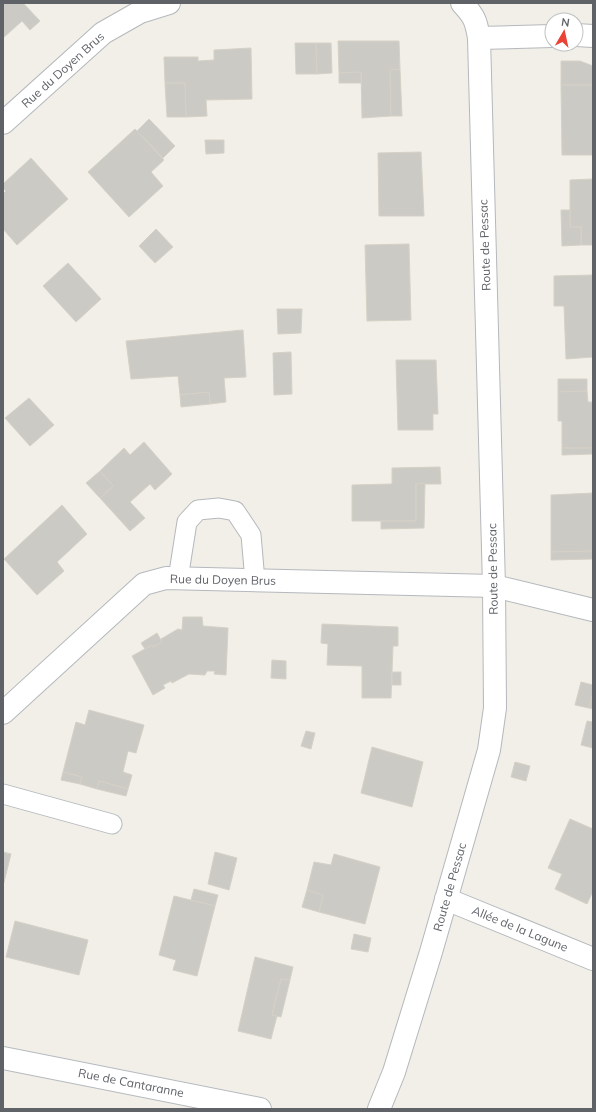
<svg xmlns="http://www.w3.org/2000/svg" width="596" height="1112" font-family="Mulish,sans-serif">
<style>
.building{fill:#cccac5;stroke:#d6d1c6}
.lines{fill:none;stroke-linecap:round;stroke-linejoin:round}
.lane-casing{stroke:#b5b8bc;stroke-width:21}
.street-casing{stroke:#b5b8bc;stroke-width:24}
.secondary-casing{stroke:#b6babf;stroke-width:24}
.lane{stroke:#fff;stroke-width:19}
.street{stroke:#fff;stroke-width:22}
.secondary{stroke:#fff;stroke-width:22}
.labels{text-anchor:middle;stroke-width:3;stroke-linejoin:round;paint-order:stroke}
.street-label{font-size:12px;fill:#5f6368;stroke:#fff}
</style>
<rect width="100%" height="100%" fill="#f1efe8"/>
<g class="building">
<polygon points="3,3 23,3 40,21 30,30 22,21 3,38"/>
<polygon points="338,41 399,41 400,69 390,70 391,116 362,118 361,72 339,73"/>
<polygon points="295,43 316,43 317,74 296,74"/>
<polygon points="316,43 331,43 332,73 317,74"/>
<polygon points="251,48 252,99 206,100 207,116 186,117 185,83 165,83 164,57 198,57 198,61 214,60 214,50"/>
<polygon points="561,61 580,61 593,66 593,85 561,85"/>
<polygon points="400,69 402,116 391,116 390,70"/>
<polygon points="361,72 361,83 339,83 339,73"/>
<polygon points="165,83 185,83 186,117 167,117"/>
<polygon points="561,85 593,85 593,155 562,155"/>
<polygon points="149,119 175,146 163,158 137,131"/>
<polygon points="135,129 164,160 151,172 163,186 129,217 88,172"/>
<polygon points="205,140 224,140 224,153 206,154"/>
<polygon points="421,152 424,216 379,216 378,153"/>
<polygon points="31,158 68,199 17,245 3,229 3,194 6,191 3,188 3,184"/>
<polygon points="593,179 593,245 581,245 581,227 570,227 570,180"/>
<polygon points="561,210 570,210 570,227 581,227 581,245 562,246"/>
<polygon points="156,229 173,247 155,263 139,246"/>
<polygon points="409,244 411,320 367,321 365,245"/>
<polygon points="68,263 101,299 76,322 43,286"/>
<polygon points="593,275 593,357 566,359 564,306 554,306 554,276"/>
<polygon points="277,309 302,309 301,333 278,334"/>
<polygon points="243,330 246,377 224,378 226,402 210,404 209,392 180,395 178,376 131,379 126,341"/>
<polygon points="291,352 292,394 274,395 273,353"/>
<polygon points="396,360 436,360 438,414 433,414 433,430 398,430"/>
<polygon points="558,379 587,379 587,391 558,392"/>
<polygon points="587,391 588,402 593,402 593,448 562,448 562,421 558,421 558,392"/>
<polygon points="209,392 210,404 181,407 180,395"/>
<polygon points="29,398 54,425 30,446 5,418"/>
<polygon points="144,442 172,474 155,490 150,484 130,502 145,518 130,531 100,498 113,486 100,471 124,448 130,455"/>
<polygon points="562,448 593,448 593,454 562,455"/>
<polygon points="440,467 441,484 416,484 416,521 352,521 352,485 392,484 392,468"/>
<polygon points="100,471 113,486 100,498 86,483"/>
<polygon points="425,483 424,528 381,529 381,521 416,521 416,484"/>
<polygon points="593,493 593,551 551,552 551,495"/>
<polygon points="62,505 87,534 57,562 64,571 37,595 4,559"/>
<polygon points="593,551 593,559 551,560 551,552"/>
<polygon points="183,617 202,617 203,626 228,628 226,675 214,674 215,671 207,671 205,675 189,674 172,683 171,681 163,685 165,688 153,695 132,656 152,645 153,647 162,642 161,639 178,629 182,630"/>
<polygon points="322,624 398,627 398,646 393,646 391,698 362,698 362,666 327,665 328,644 321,643"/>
<polygon points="157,633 162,642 153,647 152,645 145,649 141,643"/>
<polygon points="272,660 286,661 286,679 271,678"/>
<rect x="392" y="672" width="9" height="13"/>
<polygon points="581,682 593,685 593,693 589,708 575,705"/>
<polygon points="593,693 593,709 589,708"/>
<polygon points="89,710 144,725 136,753 128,751 123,772 132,775 128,789 99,781 97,789 80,784 82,777 63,772 76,722 85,725"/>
<polygon points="587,721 593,722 593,748 581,745"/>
<polygon points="306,731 315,733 311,749 301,746"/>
<polygon points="372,747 423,762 412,807 361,793"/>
<polygon points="515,762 530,766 526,781 511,777"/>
<polygon points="63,772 82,777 80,784 61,780"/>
<polygon points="99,781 128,789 126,796 97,789"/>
<polygon points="570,819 593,829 593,891 587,904 555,889 562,874 548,868"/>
<polygon points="3,852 11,854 3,886"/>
<polygon points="215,852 237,858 229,890 208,884"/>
<polygon points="334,854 380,867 365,924 319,912 323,895 307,890 314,862 331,865"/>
<polygon points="194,889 218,895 215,906 191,900"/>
<polygon points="307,890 323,895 319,912 302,907"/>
<polygon points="174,896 215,906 197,976 173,970 176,960 159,955"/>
<polygon points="15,921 88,940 79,975 6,957"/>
<polygon points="354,934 371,938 368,952 351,949"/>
<polygon points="255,957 293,967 290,980 281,979 272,1015 277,1016 271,1039 238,1031"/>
<polygon points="281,979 290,980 281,1017 272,1015"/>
</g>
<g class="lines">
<g class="lane-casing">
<g id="lane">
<polyline points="178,579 187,522 198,510 219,508 235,511 251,535 255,581"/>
<polyline points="3,794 112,824"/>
</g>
</g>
<g class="street-casing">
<g id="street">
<polyline points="576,35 593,36"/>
<polyline points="479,38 552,36"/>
<polyline points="3,123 103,33 140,12 169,3"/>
<polyline points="3,713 144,584 166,578 494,586 593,610"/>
<polyline points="446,899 593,959"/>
<path d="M379,1109L394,1072L431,952L489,750L495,708L494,586L479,38C476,20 474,16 462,3"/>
</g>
</g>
<g class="secondary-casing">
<polyline id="secondary" points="3,1058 260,1109"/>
</g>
<use href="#lane" class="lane"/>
<use href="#street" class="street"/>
<use href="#secondary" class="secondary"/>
</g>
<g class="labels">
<g class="street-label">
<text transform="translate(63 70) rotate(-42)" y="4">Rue du Doyen Brus</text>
<text transform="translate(485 245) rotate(-92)" y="4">Route de Pessac</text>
<text transform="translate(493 569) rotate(-91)" y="4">Route de Pessac</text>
<text transform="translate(223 580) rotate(1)" y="4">Rue du Doyen Brus</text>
<text transform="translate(450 887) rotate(-74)" y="4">Route de Pessac</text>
<text transform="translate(520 929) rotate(22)" y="4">Allée de la Lagune</text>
<text transform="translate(131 1083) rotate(11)" y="4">Rue de Cantaranne</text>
</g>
</g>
<rect width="596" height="1112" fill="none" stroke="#5f6368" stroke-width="8"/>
<g transform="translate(564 32) rotate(9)"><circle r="19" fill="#ffffff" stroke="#bfc1c3"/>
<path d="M0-3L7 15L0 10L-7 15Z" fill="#ea4335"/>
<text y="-6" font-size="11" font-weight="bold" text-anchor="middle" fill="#5f6368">N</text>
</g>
</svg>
